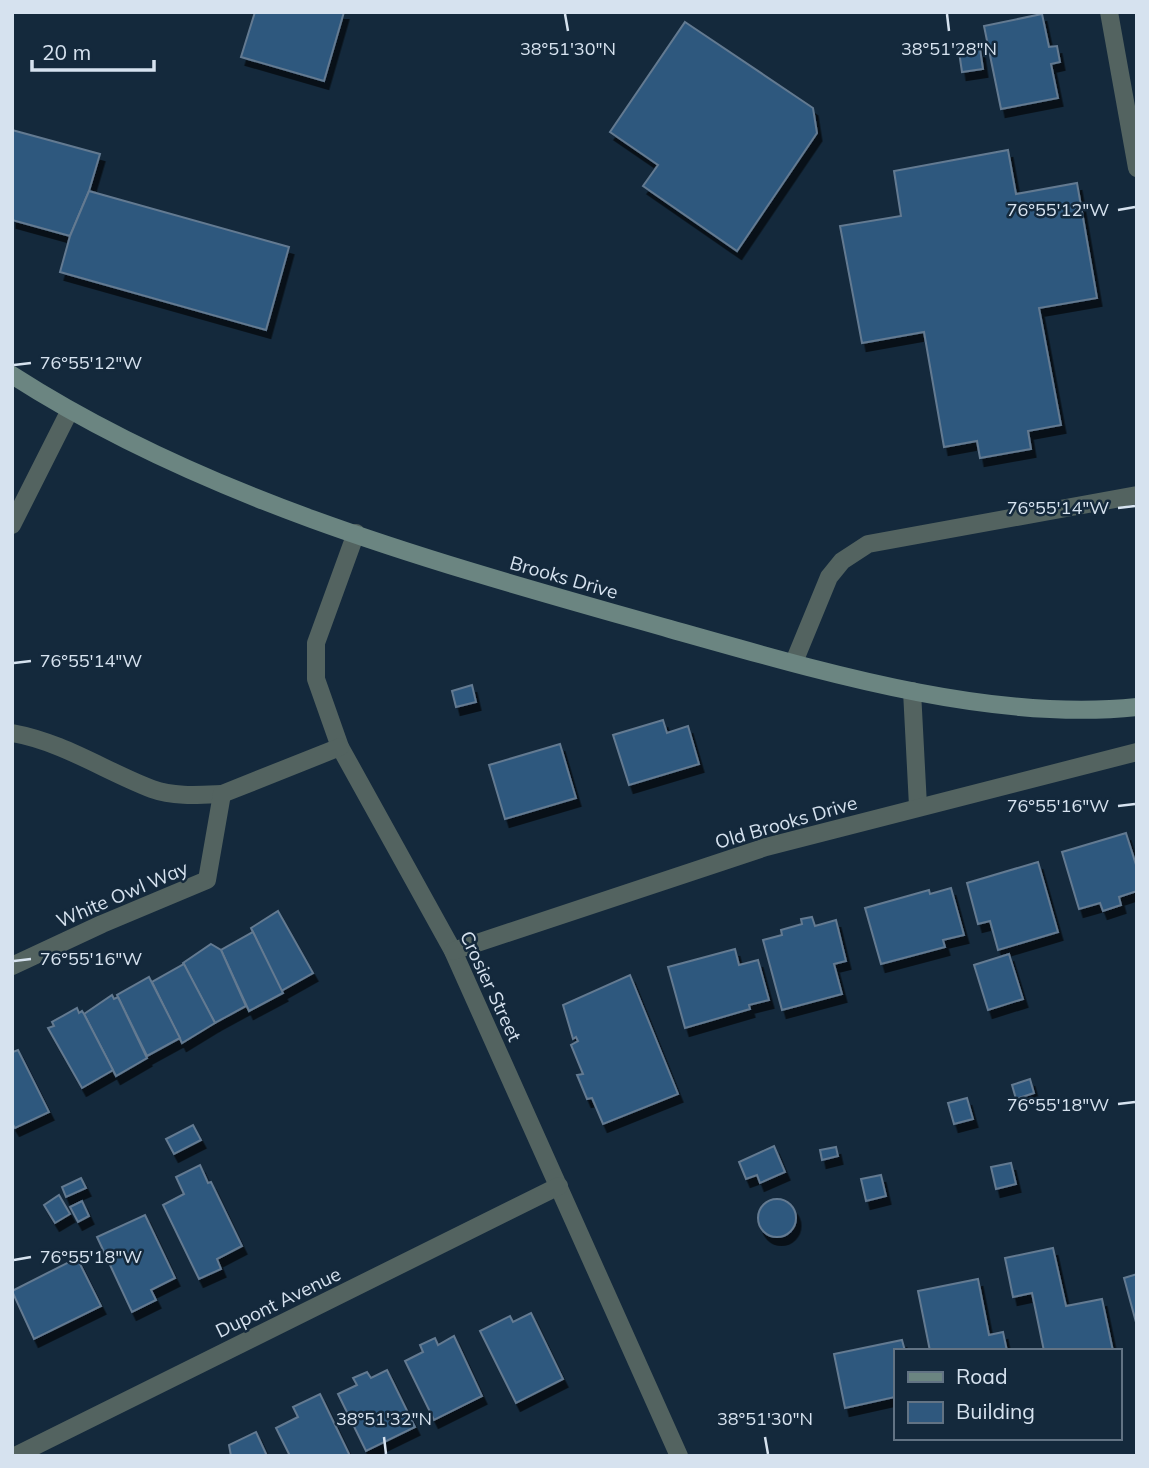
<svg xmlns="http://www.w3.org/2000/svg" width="1149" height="1468" font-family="Mulish,sans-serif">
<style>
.building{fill:#2f587e;stroke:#637a91;stroke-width:2;filter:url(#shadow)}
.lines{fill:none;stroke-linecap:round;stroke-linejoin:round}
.lane{stroke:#536360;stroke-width:18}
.street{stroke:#536360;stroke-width:18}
.secondary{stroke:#6b8581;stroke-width:18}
.ticks{fill:none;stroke:#d6e2ef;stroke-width:2.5}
.labels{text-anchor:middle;stroke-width:5;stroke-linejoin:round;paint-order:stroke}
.street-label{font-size:19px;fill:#d6e2ef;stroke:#14293c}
.ticks-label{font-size:18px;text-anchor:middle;fill:#d6e2ef;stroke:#14293c;stroke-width:5;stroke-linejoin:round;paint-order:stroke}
</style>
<defs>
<filter id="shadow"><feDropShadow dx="4.5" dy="8" stdDeviation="0" flood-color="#0009"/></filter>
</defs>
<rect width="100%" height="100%" fill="#14293c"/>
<g class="building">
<polygon points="255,12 344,12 324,81 241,57"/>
<polygon points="1042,14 1049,47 1057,46 1060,62 1051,64 1058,98 1001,109 984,26"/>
<polygon points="685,22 813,108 817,133 737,251 643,186 658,165 610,132"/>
<polygon points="979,42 983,69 962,72 958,45"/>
<polygon points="12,130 100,154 89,191 70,236 12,220"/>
<polygon points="1008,150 1016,194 1077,183 1097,298 1039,308 1061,425 1028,431 1031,449 980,458 977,441 944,447 924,332 862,343 840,226 901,216 894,171"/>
<polygon points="89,191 289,247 266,330 60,272 70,236"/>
<polygon points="472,685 476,702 456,707 452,691"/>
<polygon points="663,720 667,733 688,726 699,764 629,785 613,735"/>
<polygon points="560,744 576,798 505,819 489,765"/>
<polygon points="1126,833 1137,868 1137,891 1119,897 1121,905 1103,911 1100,903 1079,909 1062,852"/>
<polygon points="1038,862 1058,932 998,950 990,921 978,924 967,883"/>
<polygon points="951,888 964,935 943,940 945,947 881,964 865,908 929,890 930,894"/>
<polygon points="278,911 313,973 281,991 251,928"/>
<polygon points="812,917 815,926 836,920 846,961 834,964 842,994 782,1010 763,940 782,935 781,930 802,924 801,919"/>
<polygon points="253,932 283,993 249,1011 221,950"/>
<polygon points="211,944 221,950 246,1006 215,1023 183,963"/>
<polygon points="735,949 739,965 758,960 769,1000 749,1005 750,1009 685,1028 668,967"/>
<polygon points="1009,954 1023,999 988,1010 974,965"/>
<polygon points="184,964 215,1023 182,1043 152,982"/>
<polygon points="630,975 678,1094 603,1124 592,1098 587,1099 577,1075 583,1074 571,1045 578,1041 576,1037 573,1039 563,1005"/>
<polygon points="149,977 180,1038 147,1056 117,995"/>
<polygon points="112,995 114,999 118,997 147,1058 116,1076 84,1014"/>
<polygon points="77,1008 79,1013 82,1011 84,1014 113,1070 82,1088 48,1028 54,1026 52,1022"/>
<polygon points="12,1049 13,1052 18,1050 49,1112 15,1128 12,1123"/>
<polygon points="1030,1079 1034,1093 1016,1099 1012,1085"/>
<polygon points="967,1098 973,1119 954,1124 948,1103"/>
<polygon points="193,1125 201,1140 174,1154 166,1139"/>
<polygon points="774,1146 785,1172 760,1183 757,1175 746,1179 739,1162"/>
<polygon points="836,1147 838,1156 822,1160 820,1150"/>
<polygon points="1011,1163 1016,1184 996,1189 991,1167"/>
<polygon points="200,1165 208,1183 211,1182 242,1246 217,1259 221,1269 199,1279 163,1205 184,1194 176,1177"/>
<polygon points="881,1175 886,1196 866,1201 861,1179"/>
<polygon points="81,1178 86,1188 66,1197 62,1187"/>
<polygon points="59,1195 70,1214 55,1223 44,1205"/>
<circle cx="777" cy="1218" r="19"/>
<polygon points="82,1201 89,1216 78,1222 70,1207"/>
<polygon points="145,1215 175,1278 151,1290 156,1300 132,1312 97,1237"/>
<polygon points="1053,1248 1066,1306 1102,1299 1113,1351 1044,1351 1032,1293 1013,1297 1005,1258"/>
<polygon points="77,1258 101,1306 34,1339 12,1291"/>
<polygon points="1137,1274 1137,1326 1124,1278"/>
<polygon points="978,1279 989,1335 1003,1332 1007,1351 930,1351 918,1291"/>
<polygon points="531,1313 563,1379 516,1403 480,1331 510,1316 513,1322"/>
<polygon points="454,1336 482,1396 434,1420 405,1361 423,1352 420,1345 435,1338 438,1345"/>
<polygon points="902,1340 905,1351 895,1351 895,1397 845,1408 834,1354"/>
<polygon points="387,1370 415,1427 366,1451 338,1394 357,1385 353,1378 367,1372 371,1378"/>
<polygon points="320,1394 350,1456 290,1456 276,1428 298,1417 293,1407"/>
<polygon points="256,1432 267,1456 231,1456 229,1445"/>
</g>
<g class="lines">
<g class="lane">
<polyline points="1109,12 1137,168"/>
<polyline points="12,525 69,412"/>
<polyline points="794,662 829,577 842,561 868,544 1137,495"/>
</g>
<g class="street">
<polyline points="356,533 316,643 316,679 340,747 453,951 679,1456"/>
<polyline points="912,691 918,806"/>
<path d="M12,733C63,742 105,771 152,789C174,797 199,795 222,794"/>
<polyline points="453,951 766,847 1137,752"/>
<polyline points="12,966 102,924 207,880 222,794 340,747"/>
<polyline points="15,1456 559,1186"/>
</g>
<path class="secondary" d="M12,375C211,503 445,565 670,629C813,669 988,723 1137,707"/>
</g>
<path class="ticks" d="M565,14L568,31M947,14L949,31M1118,210L1135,207M14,365L31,363M1118,508L1135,506M14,663L31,661M1118,806L1135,804M14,961L31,959M1118,1104L1135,1102M14,1260L31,1257M384,1437L386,1454M765,1437L768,1454"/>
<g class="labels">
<g class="street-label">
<text transform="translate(564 577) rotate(16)" y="7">Brooks Drive</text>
<text transform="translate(786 822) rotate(-16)" y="7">Old Brooks Drive</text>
<text transform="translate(122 894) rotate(-23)" y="7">White Owl Way</text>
<text transform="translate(491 986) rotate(65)" y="7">Crosier Street</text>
<text transform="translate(278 1302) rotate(-26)" y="7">Dupont Avenue</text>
</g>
</g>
<g class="ticks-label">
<text x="568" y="55">38°51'30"N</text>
<text x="949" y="55">38°51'28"N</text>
<text x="1058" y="216">76°55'12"W</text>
<text x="91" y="369">76°55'12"W</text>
<text x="1058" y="514">76°55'14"W</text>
<text x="91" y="667">76°55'14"W</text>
<text x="1058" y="812">76°55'16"W</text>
<text x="91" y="965">76°55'16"W</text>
<text x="1058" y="1111">76°55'18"W</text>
<text x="91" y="1263">76°55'18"W</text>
<text x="384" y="1425">38°51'32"N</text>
<text x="765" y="1425">38°51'30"N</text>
</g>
<rect width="1149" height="1468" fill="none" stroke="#d6e2ef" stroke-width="28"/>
<rect x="894" y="1349" width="228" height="91" fill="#14293c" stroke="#627384" stroke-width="2"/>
<rect x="908" y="1372" width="35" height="10" fill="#6b8581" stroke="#627384" stroke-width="2"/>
<text x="956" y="1384" font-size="21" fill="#d6e2ef">Road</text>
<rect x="908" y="1402" width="35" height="21" fill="#2f587e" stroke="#627384" stroke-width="2"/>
<text x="956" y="1419" font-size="21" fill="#d6e2ef">Building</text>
<path d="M32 60v10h122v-10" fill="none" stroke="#d6e2ef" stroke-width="3.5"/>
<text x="42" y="60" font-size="21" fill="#d6e2ef" stroke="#14293c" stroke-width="5" paint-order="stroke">20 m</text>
</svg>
